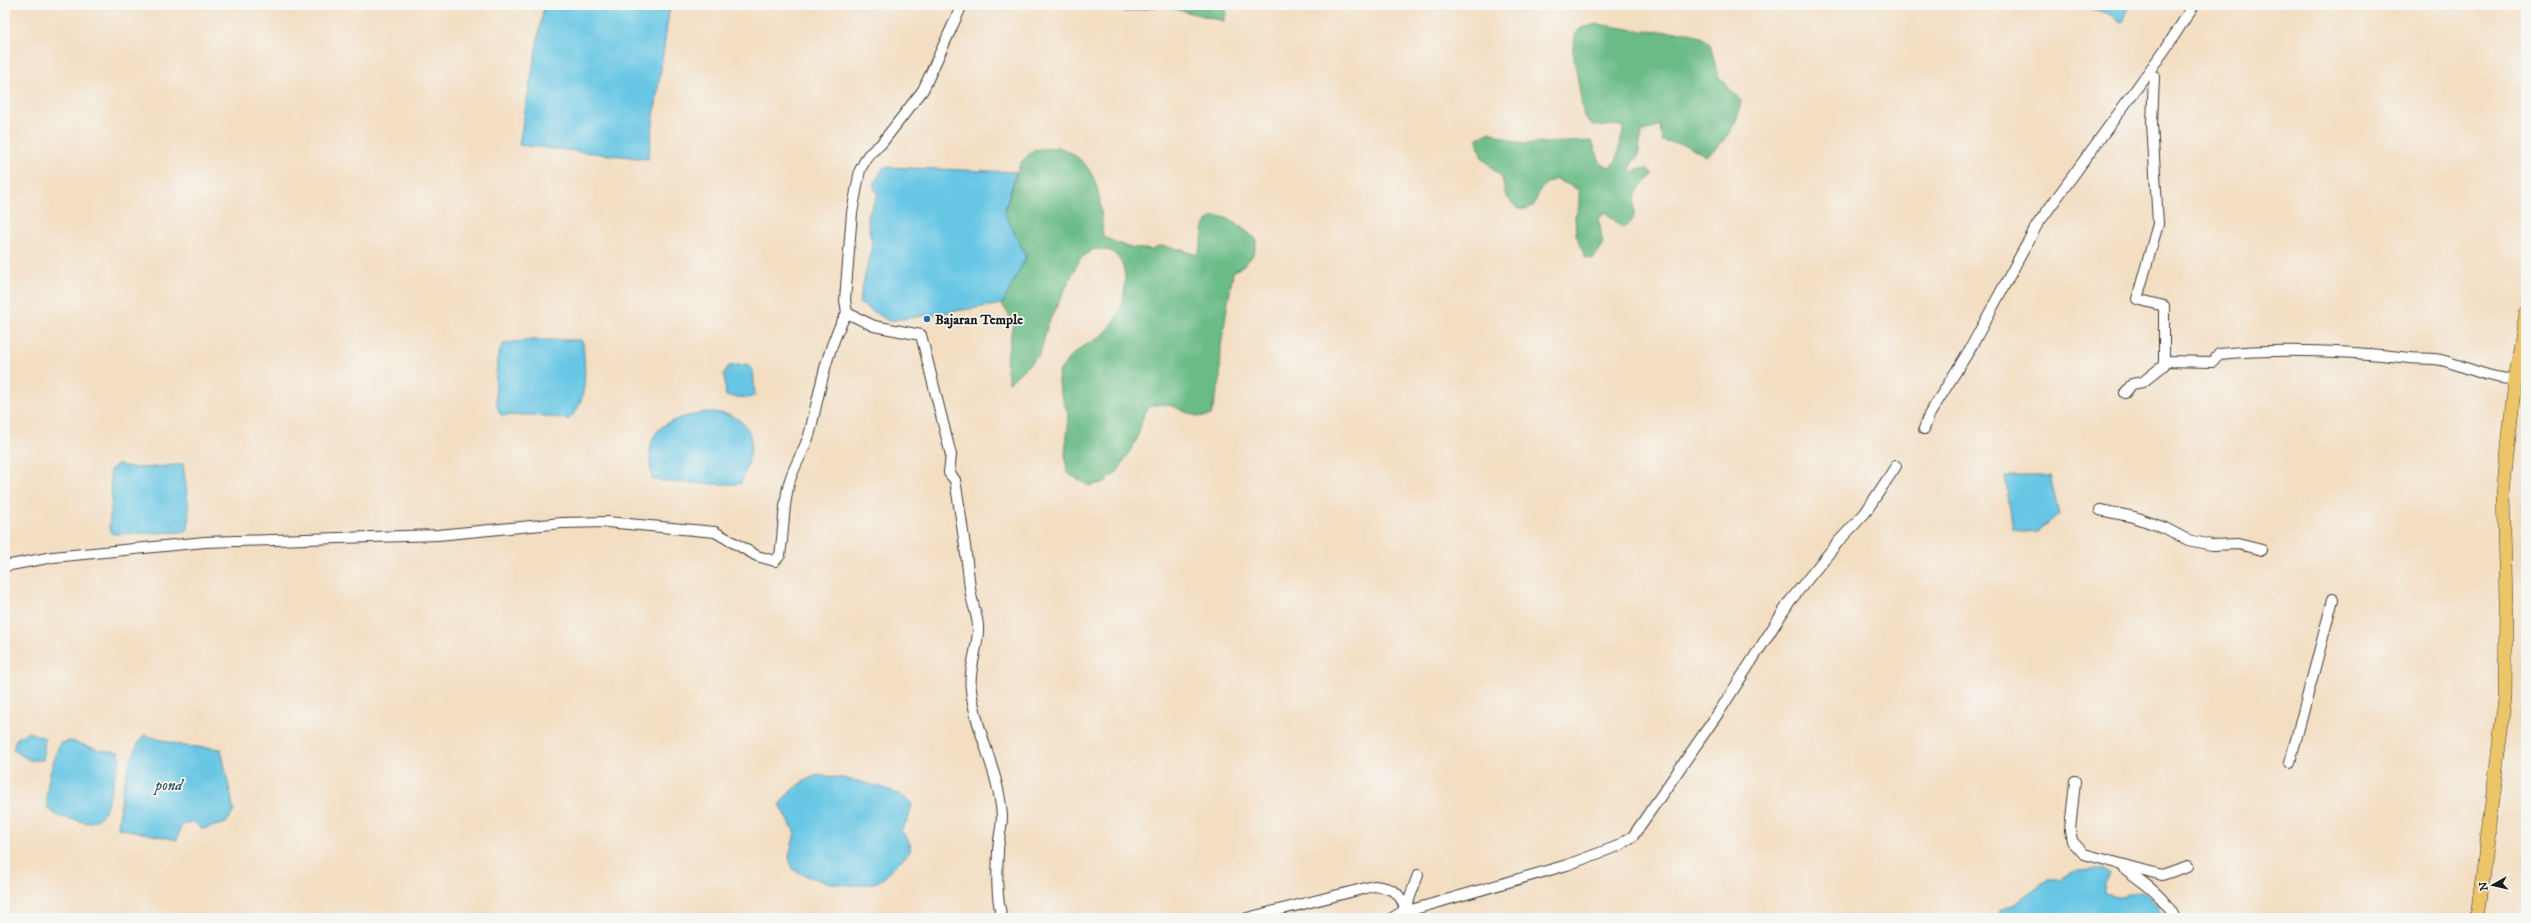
<svg xmlns="http://www.w3.org/2000/svg" width="2531" height="923" font-family="'IM FELL DW Pica',serif">
<style>
.forest{fill:#6abb86;stroke:#436c51}
.water{fill:#66c6e4;stroke:#417180}
.lines{fill:none;stroke-linecap:round;stroke-linejoin:round}
.minor-casing{stroke:#3c3935;stroke-width:12}
.major-casing{stroke:#3c3935;stroke-width:14}
.minor{stroke:#fff;stroke-width:10}
.major{stroke:#edc569;stroke-width:13}
.poi-dot{fill:#1f6fb2;stroke:#f6f6f2;stroke-width:1.5}
.labels{text-anchor:middle;stroke-width:3.5;stroke-linejoin:round;paint-order:stroke}
.poi-label{font-size:14px;font-weight:bold;fill:#1c1c1c;stroke:#f6f6f2;text-anchor:start}
.water-label{font-size:15px;font-style:italic;fill:#365862;stroke:#f6f6f2}
</style>
<rect width="100%" height="100%" fill="#f6f6f2"/>
<filter id="ink" filterUnits="userSpaceOnUse"><feTurbulence type="fractalNoise" baseFrequency=".025" numOctaves="2"/><feDisplacementMap in="SourceGraphic" scale="8" xChannelSelector="R" yChannelSelector="G"/><feConvolveMatrix kernelMatrix="1 2 1 2 8 2 1 2 1" color-interpolation-filters="sRGB"/></filter>
<filter id="wash" filterUnits="userSpaceOnUse"><feTurbulence type="fractalNoise" baseFrequency=".012" numOctaves="4" result="noise"/><feDisplacementMap in="SourceGraphic" scale="16" xChannelSelector="R" yChannelSelector="G"/><feGaussianBlur stdDeviation="0.9" result="paint"/><feColorMatrix in="noise" values="0 0 0 0 0 0 0 0 0 0 0 0 0 0 0 0 0 1.4 0 .05"/><feComposite in="paint" operator="in"/></filter>
<g filter="url(#wash)">
<rect width="100%" height="100%" fill="#f3dec2"/>
<g class="forest">
<polygon points="1115,5 1228,5 1224,21 1162,6 1125,12"/>
<path d="M1597,24L1642,31L1688,32L1703,38L1710,44L1718,76L1741,101C1738,125 1726,141 1706,156L1688,146L1662,141L1660,125L1642,132L1638,157L1632,162L1630,171L1634,172L1636,169H1648L1653,175C1648,180 1638,188 1636,195C1632,209 1639,221 1623,228L1605,212L1599,219L1603,245L1593,259L1585,258L1576,234L1575,216L1579,207V190L1556,179C1541,183 1539,192 1534,205L1527,209H1518L1506,196L1502,178L1481,156L1477,139L1490,132L1521,144L1592,141L1601,164L1609,167L1616,161L1624,127C1607,121 1599,134 1584,117L1573,52L1575,35L1581,28Z"/>
<path d="M1058,147C1101,163 1100,197 1103,237L1127,247L1152,250L1159,246L1181,249L1196,255C1205,245 1200,233 1206,223C1219,204 1245,231 1256,239C1257,256 1247,264 1233,272L1221,346L1220,381L1211,415C1194,420 1185,410 1169,405C1164,403 1156,405 1150,406L1144,413L1137,439L1118,471L1105,482L1089,486L1067,473L1065,454L1069,417L1060,391L1058,373C1063,367 1067,359 1073,354C1083,345 1099,340 1108,330C1124,312 1135,267 1112,252C1107,249 1099,250 1094,249L1080,259L1048,324L1040,354L1009,383L1006,364L1013,322L1002,304L1026,257L1004,212L1021,162L1033,150Z"/>
</g>
<g class="water">
<polygon points="544,5 670,5 648,159 519,145"/>
<path d="M2082,5H2130L2123,22H2120C2110,10 2095,12 2082,5Z"/>
<polygon points="884,167 1016,172 1004,212 1026,257 1002,304 889,321 859,303 872,244 867,217 878,194 873,186"/>
<path d="M527,340H581L583,343C585,366 589,402 569,419L533,415H501C492,404 495,356 503,344Z"/>
<polygon points="747,364 753,370 755,395 749,398 726,396 724,373 729,366"/>
<path d="M706,412C716,412 724,413 734,417C762,431 749,460 741,483C736,486 656,482 652,479C644,427 660,422 706,412Z"/>
<path d="M118,464C134,471 165,466 183,464L189,509L188,529L184,532L112,534L109,526L112,501L110,470Z"/>
<polygon points="2005,476 2050,476 2059,514 2036,532 2013,530"/>
<polygon points="28,732 45,738 43,760 29,760 13,750 16,739"/>
<path d="M144,735L184,746L221,749L234,811L226,823L202,829L193,821L181,826L177,840L118,828C121,798 125,760 144,735Z"/>
<path d="M71,741L99,750L119,752L120,758L105,812L98,819L88,823L58,816L48,809C43,790 53,762 60,743Z"/>
<path d="M818,775C840,777 898,786 912,804L909,817L901,831C921,853 905,854 894,867C886,876 882,882 869,884C844,888 814,881 792,869L789,857L795,833L780,804C790,790 802,780 818,775Z"/>
<polygon points="2102,869 2110,874 2104,883 2104,893 2122,897 2139,892 2147,894 2158,906 2161,918 1998,918 1999,910 2015,904 2048,880 2061,880 2063,877 2079,870"/>
</g>
</g>
<g filter="url(#ink)">
<g class="lines">
<g class="minor-casing">
<g id="minor">
<path d="M847,313L874,326L921,335L951,455L949,473L955,480C961,516 966,551 970,588C971,601 977,613 978,626C979,647 968,669 971,690C976,733 999,771 1002,816C1002,828 998,840 998,852C997,874 996,897 1002,918"/>
<path d="M2164,361L2213,362L2219,354C2282,348 2347,351 2410,358C2420,359 2431,358 2441,360C2469,367 2496,383 2526,378"/>
<polyline points="2125,393 2132,384 2143,382 2164,365 2164,306 2137,299 2158,224 2152,123 2154,76"/>
<polyline points="1924,429 1929,415 1970,349 2037,225 2166,48 2194,5"/>
<polyline points="2100,510 2134,517 2165,528 2188,540 2212,545 2238,544 2262,550"/>
<path d="M5,566L53,557L205,542L438,535L562,523L607,522L715,532L757,556L775,561L780,555C784,531 783,506 789,483C794,465 805,450 810,432C819,395 827,345 847,313L845,300L852,213L860,170L868,155L881,144L923,90L962,5"/>
<polyline points="2290,762 2333,599"/>
<polyline points="2075,781 2070,830 2072,841 2084,854 2162,875 2188,866"/>
<path d="M2125,869C2143,882 2165,897 2175,918"/>
<polyline points="1401,913 1567,865 1618,846 1633,836 1719,712 1790,601 1838,542 1865,513 1896,466"/>
<path d="M1247,918L1374,886C1391,888 1401,891 1405,910"/>
<polyline points="1392,918 1405,910 1418,875"/>
</g>
</g>
<g class="major-casing">
<polyline id="major" points="2477,918 2505,699 2506,601 2503,494 2515,380 2526,313"/>
</g>
<use href="#minor" class="minor"/>
<use href="#major" class="major"/>
</g>
</g>
<circle class="poi-dot" cx="927" cy="319" r="4"/>
<g class="labels">
<g class="poi-label">
<text x="935" y="324">Bajaran Temple</text>
</g>
<g class="water-label">
<text x="169" y="790">pond</text>
</g>
</g>
<rect width="2531" height="923" fill="none" stroke="#f6f6f2" stroke-width="20"/>
<g transform="translate(2493 885) rotate(262)" stroke="#f6f6f2" stroke-width="3" paint-order="stroke">
<path d="M0-3L7 15L0 10L-7 15Z" fill="#1c1c1c"/>
<text y="-6" font-size="11" font-weight="bold" text-anchor="middle" fill="#1c1c1c">N</text>
</g>
</svg>
